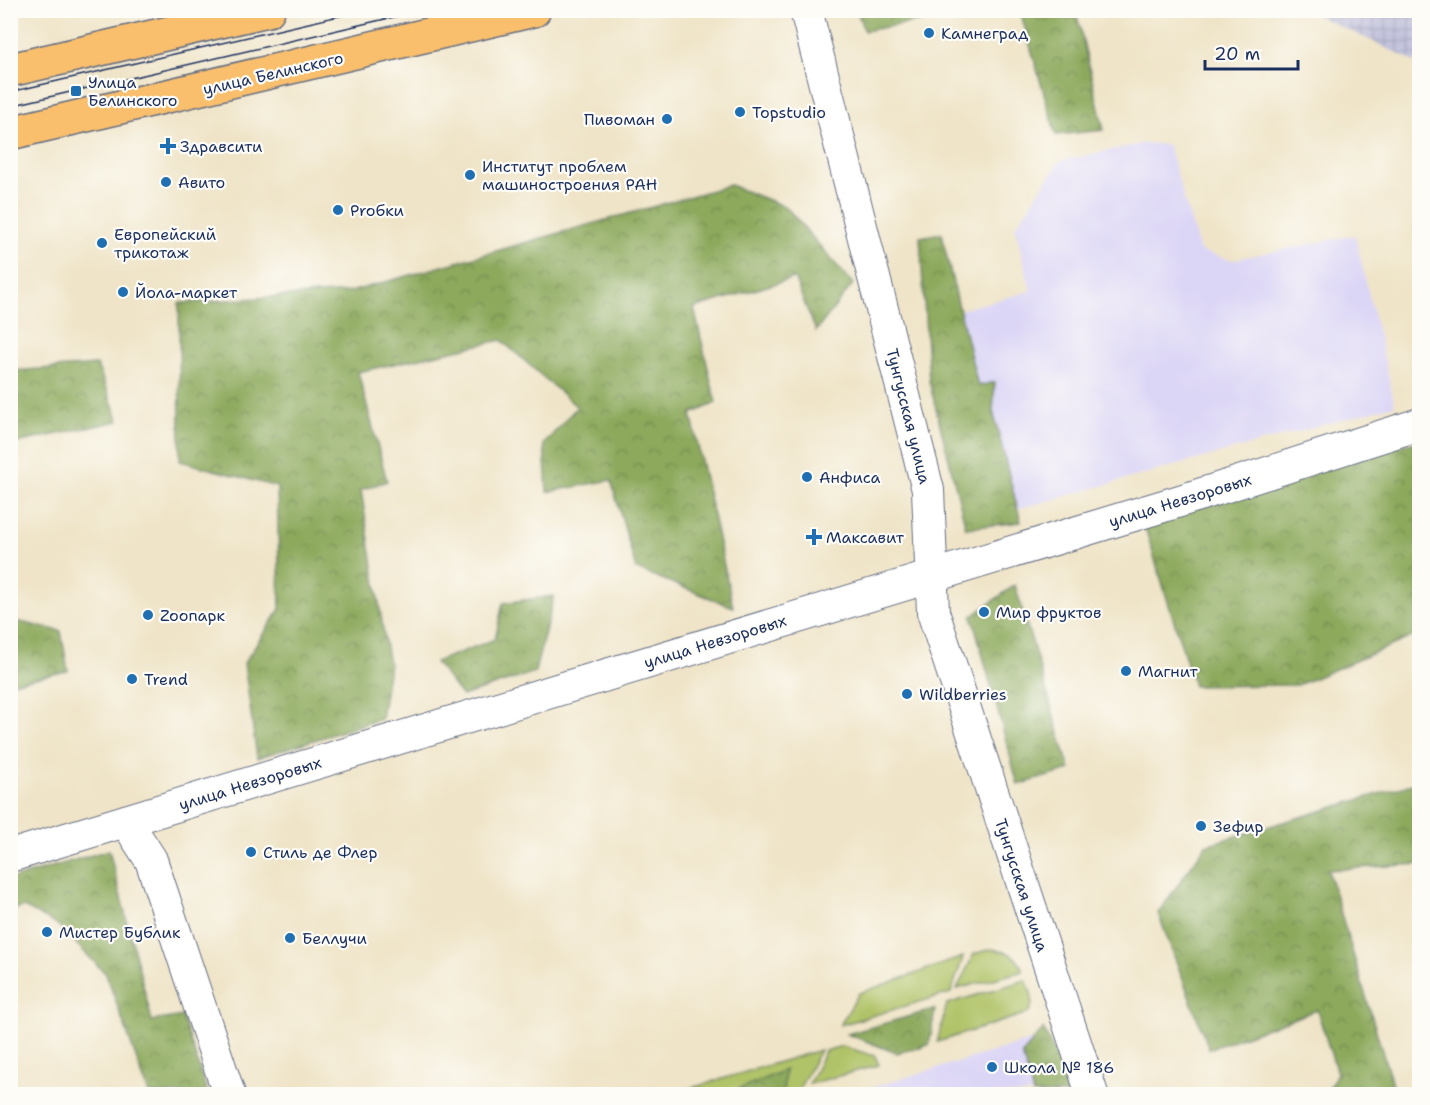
<svg xmlns="http://www.w3.org/2000/svg" width="1430" height="1105" font-family="'Shantell Sans',sans-serif">
<style>
.built{fill:#dcd6f6}
.industrial{fill:url(#industrial-grid)}
.green{fill:#b0c367;stroke:#667962;stroke-width:1.5}
.forest{fill:url(#forest-crowns);stroke:#546c5d;stroke-width:1.5}
.lines{fill:none;stroke-linecap:round;stroke-linejoin:round}
.street-casing{stroke:#656e83;stroke-width:34}
.primary-casing{stroke:#656e83;stroke-width:36}
.street{stroke:#fff;stroke-width:32}
.primary{stroke:#f9bf6d;stroke-width:33}
.tram{stroke:#1b2f5e;stroke-width:1.5}
.poi-dot{fill:#1f6fb2;stroke:#fdfcf7;stroke-width:2}
.labels{text-anchor:middle;stroke-width:4.5;stroke-linejoin:round;paint-order:stroke}
.poi-label{font-size:16px;fill:#1b2f5e;stroke:#fdfcf7;text-anchor:start}
.street-label{font-size:16px;fill:#1b2f5e;stroke:#fdfcf7}
</style>
<defs>
<pattern id="industrial-grid" width="8" height="8" patternUnits="userSpaceOnUse" patternTransform="scale(1.5)"><rect width="8" height="8" fill="#c2c2dc"/><path d="M0 4h8M4 0v8" fill="none" stroke="#a6a7bf"/></pattern>
<pattern id="forest-crowns" width="20" height="18" patternUnits="userSpaceOnUse" patternTransform="scale(1.5)"><rect width="20" height="18" fill="#8ca95c"/><path d="M2 6a3 3 0 1 1 6 0M12 15a3 3 0 1 1 6 0" fill="none" stroke="#728a4f"/></pattern>
</defs>
<rect width="100%" height="100%" fill="#fdfcf7"/>
<filter id="ink" filterUnits="userSpaceOnUse"><feTurbulence type="fractalNoise" baseFrequency=".0167" numOctaves="2"/><feDisplacementMap in="SourceGraphic" scale="12" xChannelSelector="R" yChannelSelector="G"/><feConvolveMatrix kernelMatrix="1 2 1 2 8 2 1 2 1" color-interpolation-filters="sRGB"/></filter>
<filter id="wash" filterUnits="userSpaceOnUse"><feTurbulence type="fractalNoise" baseFrequency=".008" numOctaves="4" result="noise"/><feDisplacementMap in="SourceGraphic" scale="24" xChannelSelector="R" yChannelSelector="G"/><feGaussianBlur stdDeviation="1.35" result="paint"/><feColorMatrix in="noise" values="0 0 0 0 0 0 0 0 0 0 0 0 0 0 0 0 0 1.4 0 .05"/><feComposite in="paint" operator="in"/></filter>
<g filter="url(#wash)">
<rect width="100%" height="100%" fill="#efe4c7"/>
<g class="built">
<polygon points="1145,143 1168,145 1200,251 1231,260 1355,235 1395,405 978,520 926,319 1031,291 1015,227 1060,161"/>
<polygon points="1032,1040 1052,1094 850,1094"/>
</g>
<polygon class="industrial" points="1307,11 1419,11 1419,64 1374,42"/>
<g class="green">
<path d="M991,949C1008,952 1017,954 1023,971L957,989L974,954Z"/>
<polygon points="963,957 951,993 840,1025 859,993"/>
<path d="M1026,980C1031,991 1036,1003 1028,1013L937,1042L947,1004Z"/>
<polygon points="842,1046 875,1056 879,1065 809,1084 825,1051"/>
<polygon points="820,1050 799,1089 800,1094 671,1094"/>
</g>
<g class="forest">
<polygon points="857,11 857,10 980,11 864,31"/>
<polygon points="1020,11 1076,11 1104,130 1056,135"/>
<polygon points="730,185 786,207 853,284 816,331 794,278 694,308 716,403 691,414 733,607 636,569 611,480 547,492 544,444 577,407 501,340 358,372 387,481 361,490 389,666 381,719 257,758 244,663 280,609 277,487 180,461 179,303 350,292"/>
<polygon points="941,233 978,386 995,382 993,411 1021,522 966,528 929,381 920,237"/>
<polygon points="97,365 119,421 11,444 11,371"/>
<polygon points="1410,443 1419,443 1419,634 1298,685 1194,686 1143,521"/>
<polygon points="1015,585 1070,770 1018,785 972,616"/>
<polygon points="554,596 535,672 462,696 435,662 495,639 503,603"/>
<polygon points="11,620 61,631 68,671 11,683"/>
<polygon points="1419,782 1419,864 1328,870 1395,1094 1326,1094 1337,1073 1317,1010 1209,1049 1158,913 1206,845"/>
<polygon points="109,850 152,1021 182,1016 208,1094 149,1094 106,974 58,925 24,907 11,910 11,879"/>
<polygon points="935,1009 929,1045 897,1053 847,1034"/>
<polygon points="1043,1029 1075,1094 1033,1094 1022,1054"/>
<polygon points="785,1069 783,1094 727,1094 785,1070"/>
</g>
</g>
<g filter="url(#ink)">
<g class="lines">
<g class="street-casing">
<g id="street">
<polyline points="806,10 928,490 933,612 1092,1094"/>
<polyline points="126,821 151,860 229,1094"/>
<polyline points="10,856 1180,501 1420,424"/>
</g>
</g>
<g class="primary-casing">
<g id="primary">
<polyline points="10,70 268,10"/>
<polyline points="10,133 534,10"/>
</g>
</g>
<use href="#street" class="street"/>
<use href="#primary" class="primary"/>
<g class="tram">
<polyline points="10,92 365,10"/>
<polyline points="10,106 424,10"/>
</g>
</g>
</g>
<g class="poi-dot">
<circle cx="929" cy="33" r="6"/>
<rect x="70" y="85" width="12" height="12" rx="3"/>
<circle cx="740" cy="112" r="6"/>
<circle cx="667" cy="119" r="6"/>
<path d="M165 137h6v6h6v6h-6v6h-6v-6h-6v-6h6z"/>
<circle cx="470" cy="175" r="6"/>
<circle cx="166" cy="182" r="6"/>
<circle cx="338" cy="210" r="6"/>
<circle cx="102" cy="243" r="6"/>
<circle cx="123" cy="292" r="6"/>
<circle cx="807" cy="477" r="6"/>
<path d="M811 528h6v6h6v6h-6v6h-6v-6h-6v-6h6z"/>
<circle cx="984" cy="612" r="6"/>
<circle cx="148" cy="615" r="6"/>
<circle cx="1126" cy="671" r="6"/>
<circle cx="132" cy="679" r="6"/>
<circle cx="907" cy="694" r="6"/>
<circle cx="1201" cy="826" r="6"/>
<circle cx="251" cy="852" r="6"/>
<circle cx="47" cy="932" r="6"/>
<circle cx="290" cy="938" r="6"/>
<circle cx="992" cy="1067" r="6"/>
</g>
<g class="labels">
<g class="poi-label">
<text x="941" y="39">Камнеград</text>
<text x="88" y="88">Улица<tspan x="88" dy="18">Белинского</tspan></text>
<text x="752" y="118">Topstudio</text>
<text x="655" y="125" text-anchor="end">Пивоман</text>
<text x="180" y="152">Здравсити</text>
<text x="482" y="172">Институт проблем<tspan x="482" dy="18">машиностроения РАН</tspan></text>
<text x="178" y="188">Авито</text>
<text x="350" y="216">Proбки</text>
<text x="114" y="240">Европейский<tspan x="114" dy="18">трикотаж</tspan></text>
<text x="135" y="298">Йола-маркет</text>
<text x="819" y="483">Анфиса</text>
<text x="826" y="543">Максавит</text>
<text x="996" y="618">Мир фруктов</text>
<text x="160" y="621">Zooпарк</text>
<text x="1138" y="677">Магнит</text>
<text x="144" y="685">Trend</text>
<text x="919" y="700">Wildberries</text>
<text x="1213" y="832">Зефир</text>
<text x="263" y="858">Стиль де Флер</text>
<text x="59" y="938">Мистер Бублик</text>
<text x="302" y="944">Беллучи</text>
<text x="1004" y="1073">Школа № 186</text>
</g>
<g class="street-label">
<text transform="translate(273 73) rotate(-13)" y="6">улица Белинского</text>
<text transform="translate(909 416) rotate(76)" y="6">Тунгусская улица</text>
<text transform="translate(1180 500) rotate(-17)" y="6">улица Невзоровых</text>
<text transform="translate(715 641) rotate(-17)" y="6">улица Невзоровых</text>
<text transform="translate(250 783) rotate(-17)" y="6">улица Невзоровых</text>
<text transform="translate(1022 885) rotate(72)" y="6">Тунгусская улица</text>
</g>
</g>
<rect width="1430" height="1105" fill="none" stroke="#fdfcf7" stroke-width="36"/>
<path d="M1205 60v9h93v-9" fill="none" stroke="#1b2f5e" stroke-width="3"/>
<text x="1214" y="60" font-size="18" fill="#1b2f5e" stroke="#fdfcf7" stroke-width="4.5" paint-order="stroke">20 m</text>
</svg>
